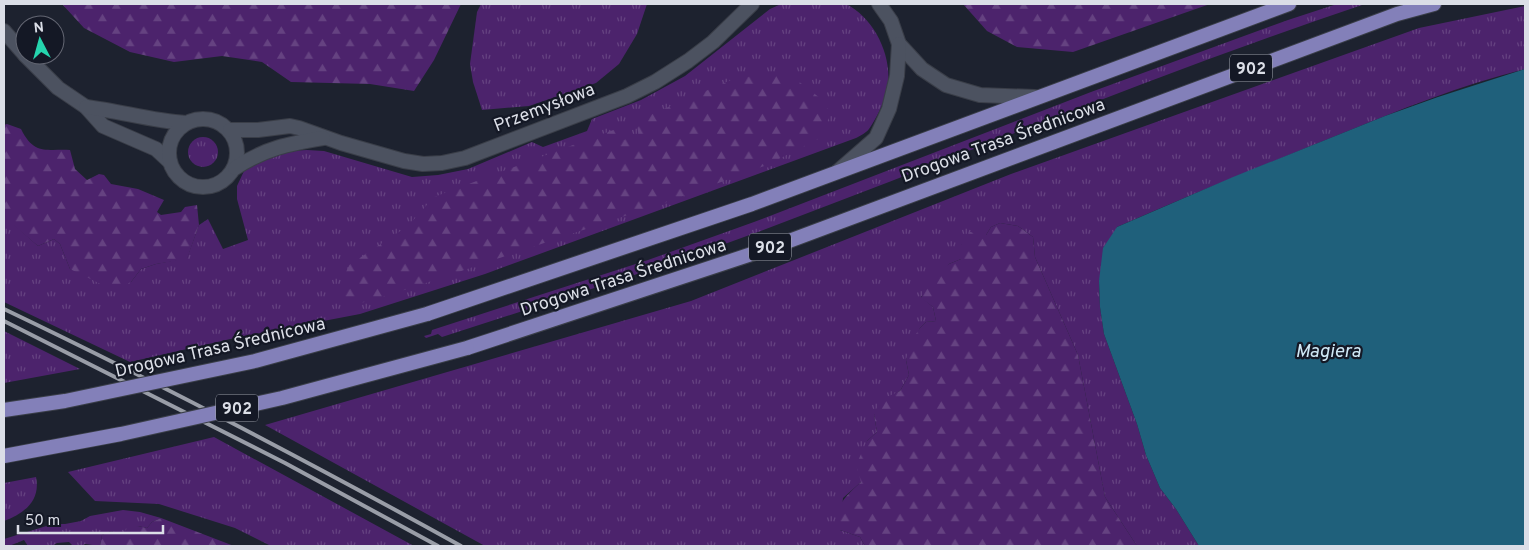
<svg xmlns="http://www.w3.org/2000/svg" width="1529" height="550" font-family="Overpass,sans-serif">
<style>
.grass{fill:url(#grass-tufts)}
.forest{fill:url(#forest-firs)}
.water{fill:#1f607b}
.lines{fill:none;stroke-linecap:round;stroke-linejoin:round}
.minor-casing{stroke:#3a3e48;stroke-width:16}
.primary-casing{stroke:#3a3e48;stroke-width:16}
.minor{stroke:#4c5260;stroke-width:14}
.primary{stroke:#8380b9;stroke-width:14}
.rail{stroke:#999da7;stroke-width:4}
.primary-bridge-casing{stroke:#3a3e48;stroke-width:16;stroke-linecap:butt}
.primary-bridge{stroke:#8380b9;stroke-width:14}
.labels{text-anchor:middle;stroke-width:4.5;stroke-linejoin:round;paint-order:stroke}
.shield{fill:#141825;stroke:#9fa3ad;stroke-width:1}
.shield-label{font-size:16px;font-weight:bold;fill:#dbdee7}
.street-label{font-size:18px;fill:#dbdee7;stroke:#141825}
.water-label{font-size:19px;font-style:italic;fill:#d0e9f6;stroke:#141825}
</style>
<defs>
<pattern id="grass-tufts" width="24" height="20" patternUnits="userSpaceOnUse" patternTransform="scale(1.25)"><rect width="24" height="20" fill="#4c236c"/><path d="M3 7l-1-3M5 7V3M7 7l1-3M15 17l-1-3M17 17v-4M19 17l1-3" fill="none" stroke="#654281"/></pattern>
<pattern id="forest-firs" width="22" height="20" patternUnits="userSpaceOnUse" patternTransform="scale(1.25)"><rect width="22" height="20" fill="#4c236c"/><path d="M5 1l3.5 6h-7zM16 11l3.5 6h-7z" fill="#654281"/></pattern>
</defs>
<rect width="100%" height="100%" fill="#1d222f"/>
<g class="grass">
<polygon points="481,4 647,4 637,34 619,64 596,83 529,106 482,110 473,82 470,64 477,12"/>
<path d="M781,4H846C875,18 894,59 887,90C884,103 876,119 869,129C866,133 860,136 856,138L485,274L360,314L239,337L130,362L4,302V223H12L38,246L54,239L60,244L70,269L131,282L141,269L156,264L187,258L199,225L208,219L223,249L248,240L237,199V186L244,171L255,163L288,151L307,150L324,151L412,177L438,175L468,169L532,142L543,147L587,131L592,119L641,100L685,76L770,9Z"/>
<path d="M1337,4H1365C1159,73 959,157 755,233C652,271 546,303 442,337L438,334L426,338L424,336L431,334L432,330L648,260L754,222L1091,92L1288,20Z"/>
<path d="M1525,6V69C1461,85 1399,110 1338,135C1264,165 1190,195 1117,227L1099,281L1100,307L1104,334L1137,424L1146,455L1160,488L1176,509L1199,546H1137L1105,497L1078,355L1035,257L1033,237L1018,226L1000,223L991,227L986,235L961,245V259L949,264L921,297L933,307L936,321L926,322L920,328L906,360L909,375L900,391L891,396L874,415L877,432L867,441L861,482L843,498L840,530L860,537L865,546H485L265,425L691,301L1011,174L1419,28Z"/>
<circle cx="203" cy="152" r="15"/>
<polygon points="4,331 80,369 4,383"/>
<polygon points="214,437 414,546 271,546 235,528 159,504 95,501 68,472"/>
<path d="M36,477C41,500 24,514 4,521V483Z"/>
<polygon points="123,510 140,512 161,518 152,522 147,528 138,526 123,535 111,531 102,535 100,546 85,544 82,546 73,546 69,542 57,543 52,546 28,546 24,540 9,546 4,546 4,539 53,524 65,524 81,521 90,516"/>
</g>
<g class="forest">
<polygon points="62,4 461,4 434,60 414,91 370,84 291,82 262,62 222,56 174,62 130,52 84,28"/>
<polygon points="963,4 1210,4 1073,52 1017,47 987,31"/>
<polygon points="768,73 793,77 825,102 830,116 818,139 767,165 670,201 550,241 411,288 341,309 340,286 349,265 408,226 434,197 616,129 619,141 639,136 636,121 731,80"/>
<path d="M7,124L21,129C34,155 45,149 70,150L75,169L87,180L99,174L104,175L111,184L138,189L164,200L157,212L161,215L181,212L185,207L197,205L199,225L187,259L156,264L141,269L131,282L113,290L70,269L60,244L54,239L38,246L12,224L4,223V125Z"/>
<path d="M1000,223L1018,226L1033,237L1035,257L1078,355L1105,497L1137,546H865L860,537L840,530C834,505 844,498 861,482L856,465L867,441L877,432L874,415L880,400L900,391L909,375L906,360L910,343L920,328L926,322L936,321L933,307L921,298L930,278L949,264L961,259V245L970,232L986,235L991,227Z"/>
<polygon points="161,518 234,546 100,546 102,535 111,531 123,534 128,527 138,526 147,528 152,522"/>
</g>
<polygon class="water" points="1525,69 1525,546 1199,546 1176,509 1160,488 1146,455 1137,424 1104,334 1100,307 1099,281 1103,248 1117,227 1233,177 1385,116 1438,97"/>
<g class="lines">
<g class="minor-casing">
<g id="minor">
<polyline points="879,4 891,21 899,44 922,69 946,85 980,95 1035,97"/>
<polyline points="4,31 25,55"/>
<polyline points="25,55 58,88 86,107 103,126 156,149 170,162"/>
<path d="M86,107C120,111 152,121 186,123"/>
<circle cx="203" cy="153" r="34"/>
<polyline points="230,130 258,130 290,126 299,128 341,143 404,161 423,164 442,163 465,158 627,96 655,82 688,61 713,42 752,4"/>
<path d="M235,168C266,148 288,144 323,138"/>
<polyline points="837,172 876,138 889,109 897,76 899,44"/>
</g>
</g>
<g class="primary-casing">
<g id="primary">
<polyline points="427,314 752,204 1289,4"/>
<polyline points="467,348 773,247 1397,14 1434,4"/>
</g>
</g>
<use href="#minor" class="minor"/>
<use href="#primary" class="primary"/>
<g class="rail">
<path d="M4,309C159,383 311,463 461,546"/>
<polyline points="4,321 285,463 438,546"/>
</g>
<g class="primary-bridge-casing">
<g id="primary-bridge">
<polyline points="4,410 65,401 255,361 427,314"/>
<polyline points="4,456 121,434 282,398 467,348"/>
</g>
</g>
<use href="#primary-bridge" class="primary-bridge"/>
</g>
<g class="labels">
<g class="shield">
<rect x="1230" y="54.5" width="42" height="27" rx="4"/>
<rect x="749" y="233.5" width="42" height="27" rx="4"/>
<rect x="216" y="394.5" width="42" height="27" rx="4"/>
</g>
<g class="shield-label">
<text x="1251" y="74">902</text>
<text x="770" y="253">902</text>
<text x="237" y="414">902</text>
</g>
<g class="street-label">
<text transform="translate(544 107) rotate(-21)" y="6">Przemysłowa</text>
<text transform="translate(1003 140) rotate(-20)" y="6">Drogowa Trasa Średnicowa</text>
<text transform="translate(623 277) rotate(-18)" y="6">Drogowa Trasa Średnicowa</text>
<text transform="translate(220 347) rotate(-13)" y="6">Drogowa Trasa Średnicowa</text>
</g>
<g class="water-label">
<text x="1328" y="357">Magiera</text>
</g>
</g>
<rect width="1529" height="550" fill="none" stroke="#dbdee7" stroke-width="10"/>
<g transform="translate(40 40) rotate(354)"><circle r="24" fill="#141825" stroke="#646773"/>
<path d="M0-4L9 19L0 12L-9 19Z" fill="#25d5ae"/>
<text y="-8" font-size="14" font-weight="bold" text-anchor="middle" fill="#dbdee7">N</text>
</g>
<path d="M18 525v8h145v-8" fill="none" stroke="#dbdee7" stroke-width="2.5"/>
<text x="25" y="525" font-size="15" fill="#dbdee7" stroke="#141825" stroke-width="4" paint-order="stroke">50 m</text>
</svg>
